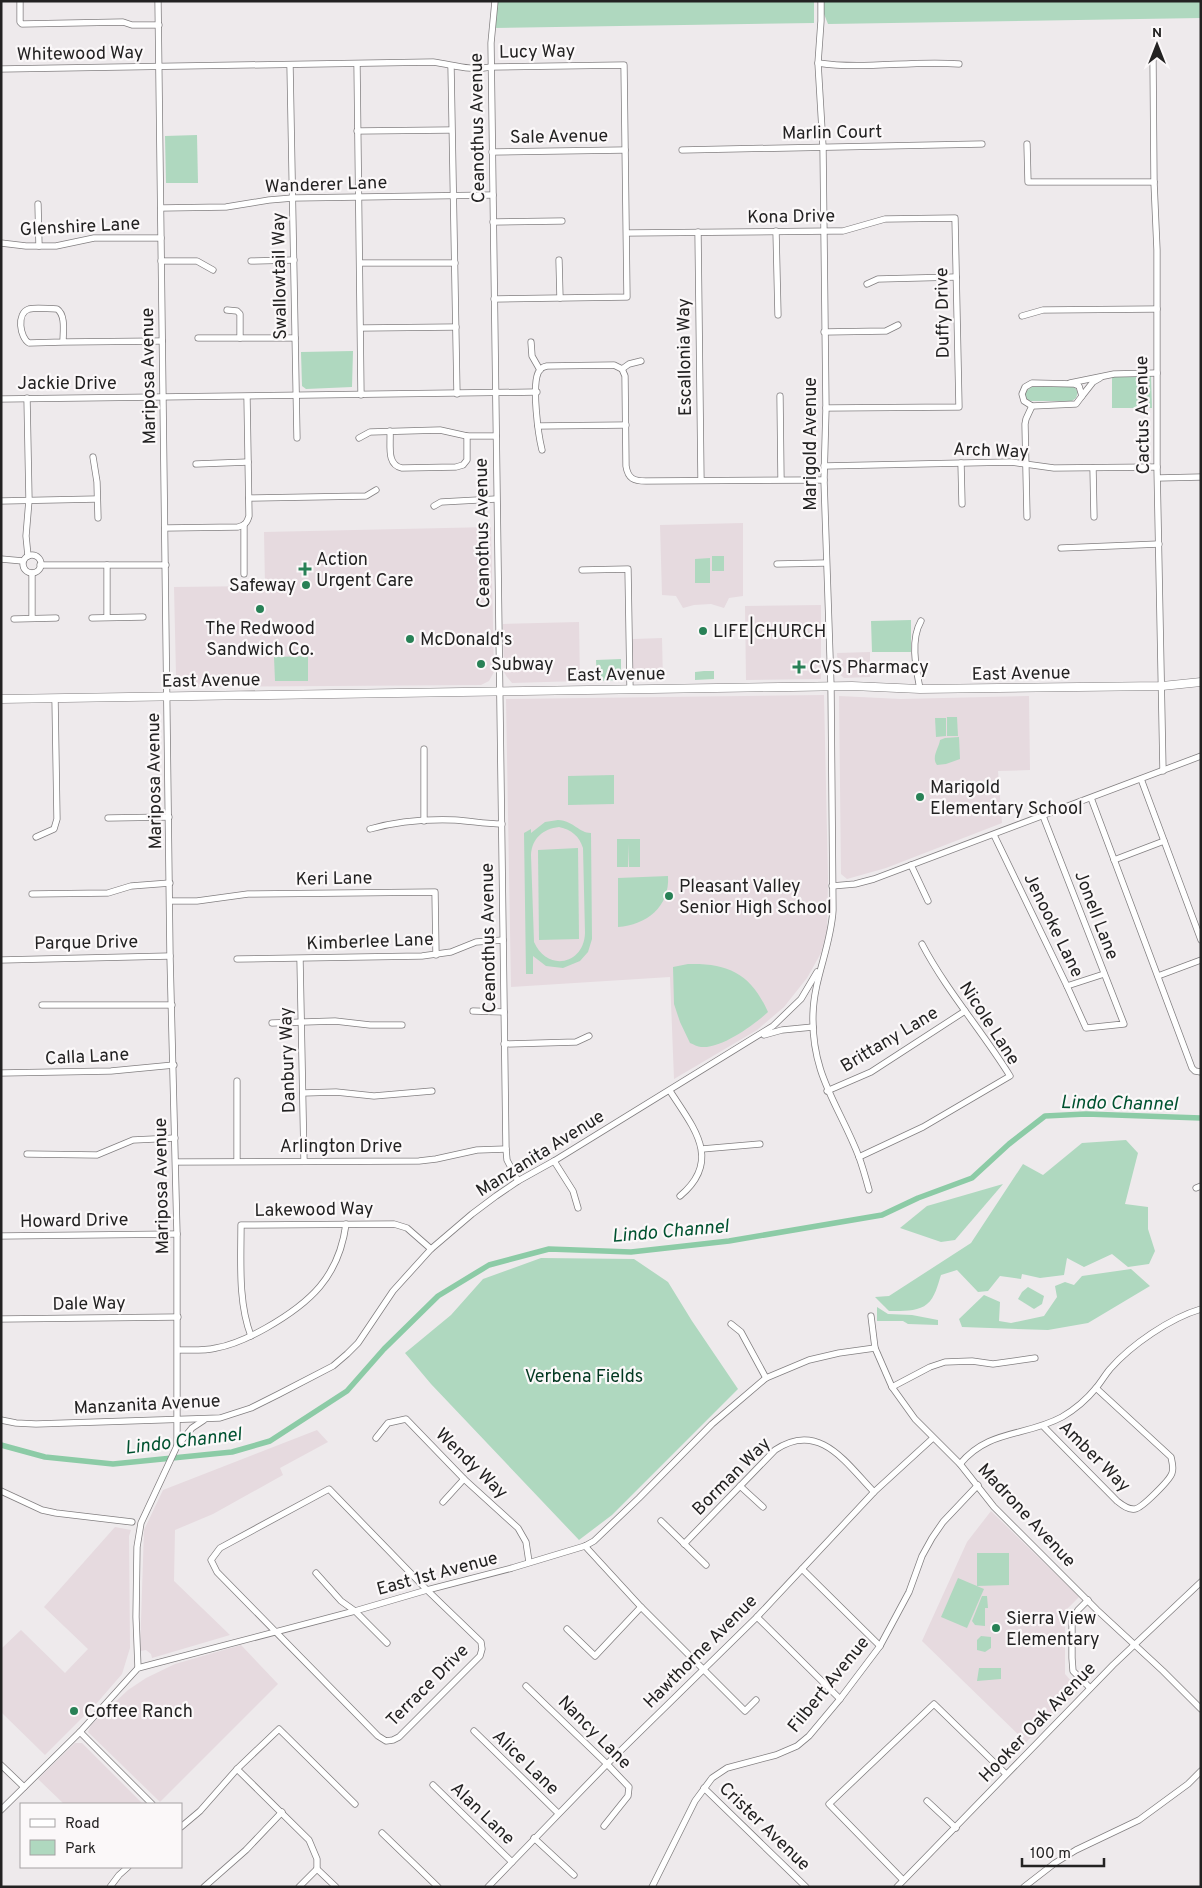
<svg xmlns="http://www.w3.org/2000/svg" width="1202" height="1888" font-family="Overpass,sans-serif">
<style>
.built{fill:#e6dadf}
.green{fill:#afd8bf;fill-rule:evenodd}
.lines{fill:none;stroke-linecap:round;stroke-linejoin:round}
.canal{stroke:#8ccba6;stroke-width:5.5}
.minor-casing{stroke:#827f80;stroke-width:7}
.major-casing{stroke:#827f80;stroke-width:9}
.minor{stroke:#fff;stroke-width:5.5}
.major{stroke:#fff;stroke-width:8}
.poi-dot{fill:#288156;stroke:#fbf8f9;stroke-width:2}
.labels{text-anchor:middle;stroke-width:4.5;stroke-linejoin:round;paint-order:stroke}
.street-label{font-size:18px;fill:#232222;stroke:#fbf8f9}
.poi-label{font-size:18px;fill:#232222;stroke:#fbf8f9;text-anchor:start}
.park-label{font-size:18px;fill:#023720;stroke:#fbf8f9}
.water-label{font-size:19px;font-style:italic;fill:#005230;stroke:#fbf8f9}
</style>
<rect width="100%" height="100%" fill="#eeeaec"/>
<g class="built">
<polygon points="743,523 743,596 729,598 724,608 711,604 694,605 683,608 676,596 662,595 660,525"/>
<polygon points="491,527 494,672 489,681 481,685 189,687 180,683 176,675 174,587 265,586 264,532"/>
<polygon points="821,605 821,679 746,680 745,606"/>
<polygon points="579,622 580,681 512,683 507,677 504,672 503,624"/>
<polygon points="662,638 663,681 640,681 635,678 633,674 633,639"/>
<polygon points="870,652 870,677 844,678 838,673 837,653"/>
<polygon points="824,695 828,878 827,931 821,953 807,978 784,1007 757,1030 674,1079 670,977 511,987 506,699"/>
<polygon points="839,696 901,699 1029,696 1030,770 998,771 1002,823 886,868 847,879 841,874"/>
<polygon points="317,1430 328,1442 280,1468 283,1475 213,1514 175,1530 174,1581 230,1635 152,1658 151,1654 146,1650 140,1651 144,1530 163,1490"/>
<polygon points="991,1511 1079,1597 1068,1608 1065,1616 1065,1674 1079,1690 1026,1742 922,1641 967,1542"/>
<polygon points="115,1527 131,1530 129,1536 130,1648 122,1674 96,1704 45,1755 1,1712 1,1649 21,1630 65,1673 88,1649 44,1607"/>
<polygon points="241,1645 278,1684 160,1802 88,1732 91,1725 128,1690 146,1678 175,1664"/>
<polygon points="75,1743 82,1743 143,1804 64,1804 38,1779"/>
</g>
<g class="green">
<polygon points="497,1 814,1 814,23 494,28"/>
<polygon points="823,1 1201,1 1201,18 828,24 824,14"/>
<polygon points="197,135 198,183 166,183 165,136"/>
<polygon points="353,351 352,387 306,389 302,386 301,352"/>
<polygon points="1151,375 1152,408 1112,408 1112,376"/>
<polygon points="1070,386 1075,388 1078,392 1076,398 1072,401 1031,401 1026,399 1024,393 1031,387"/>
<rect x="712" y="556" width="12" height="15"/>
<polygon points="710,558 710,583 695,583 695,559"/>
<polygon points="911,620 911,652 872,652 871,621"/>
<polygon points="308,656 308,681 275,681 274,657"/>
<polygon points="621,659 621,671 623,676 620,680 597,681 596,660"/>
<polygon points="704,671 714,671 714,679 695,680 695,672"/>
<polygon points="947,717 957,717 958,736 947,736"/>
<polygon points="935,718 946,718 946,736 936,737"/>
<path d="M959,737L960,759L946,764L937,765C931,757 939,748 940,740L945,738Z"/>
<polygon points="614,775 614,804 568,805 568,776"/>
<path d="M558,820C574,821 579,833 591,833L592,939L588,952L580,961L563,968L546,966L533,956V974H526L524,833L531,829V833L545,822ZM559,827C572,830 579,836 583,848L585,933C584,965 547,972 534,942L531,855C532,838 543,829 559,827Z"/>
<polygon points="617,839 640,839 640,867 629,867 628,844 628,867 617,867"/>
<polygon points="578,848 579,939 539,940 538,850"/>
<path d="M668,876C670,907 646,925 618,927V878Z"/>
<path d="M688,964C729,963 751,974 768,1012C754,1025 721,1049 701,1047C698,1047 693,1044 690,1043L680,1022L674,1004L673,967Z"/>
<path d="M1126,1140L1138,1153L1125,1204L1148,1207V1229L1155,1251L1149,1264L1128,1267L1112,1254L1084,1267L1067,1258L1064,1275L1040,1278L1022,1274L1021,1279L1000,1276L988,1291L978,1292L957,1270L941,1275C938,1284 935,1298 927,1304C918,1312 900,1311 889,1311L875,1297L889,1296L971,1243L1023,1164L1043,1175L1082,1143Z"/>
<polygon points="1003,1184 955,1240 941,1242 900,1228 927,1206"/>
<polygon points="541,1258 634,1259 668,1282 692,1321 738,1389 612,1515 579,1540 431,1384 405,1353 451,1315 483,1279"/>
<polygon points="1131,1269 1150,1286 1088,1323 1048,1330 962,1327 959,1319 984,1295 1000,1302 999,1321 1011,1323 1044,1316 1057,1297 1055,1286 1065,1282 1074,1285 1082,1276"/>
<polygon points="1028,1287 1044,1296 1042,1304 1034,1309 1018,1299 1022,1292"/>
<polygon points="877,1307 888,1314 912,1315 938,1320 938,1325 908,1324 903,1321 877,1321"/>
<polygon points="977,1553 1009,1553 1009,1585 977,1586"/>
<polygon points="958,1578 984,1589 967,1628 941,1617"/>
<polygon points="982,1596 987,1596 988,1608 985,1608 985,1626 975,1625 972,1621"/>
<polygon points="981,1636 991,1637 991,1648 985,1652 977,1650 977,1640"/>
<polygon points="979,1668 1001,1668 1001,1679 977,1681"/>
</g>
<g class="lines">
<polyline class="canal" points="1,1445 45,1457 113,1464 232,1452 270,1441 347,1391 384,1349 438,1296 489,1265 549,1249 631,1252 729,1241 882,1215 918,1198 972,1178 1009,1144 1045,1116 1086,1114 1201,1118"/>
<g class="minor-casing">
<g id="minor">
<polyline points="20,1 20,22 22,24 123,22 132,25 159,25"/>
<polyline points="495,1 491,43 506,1149 507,1160 518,1181"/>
<path d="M821,1V21L818,63L823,147L826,408L824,480L831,686L833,910C831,946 814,978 813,1014C811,1075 839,1105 859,1157C863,1168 866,1179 869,1190"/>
<polyline points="1153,59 1154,182 1157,250 1157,467 1163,771"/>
<path d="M818,63C865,70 912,60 959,64"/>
<polyline points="357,64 361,395"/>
<polyline points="290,65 297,438"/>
<polyline points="451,66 457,394"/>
<path d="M1,69L433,62C455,65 468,71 491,67L624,65L627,297L494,299"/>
<polyline points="357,131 451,130"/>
<polyline points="1027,144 1028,182 1154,182"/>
<polyline points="682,150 982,144"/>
<polyline points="492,152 625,150"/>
<polyline points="38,204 39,246"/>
<polyline points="161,208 226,207 269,200 293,198 493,195"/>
<polyline points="493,222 562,221"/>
<polyline points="776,231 778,315"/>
<polyline points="698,232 701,480"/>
<polyline points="627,233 833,231 843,231 885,219 955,218 959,407 826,408"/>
<polyline points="1,243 26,246 56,246 94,238 161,238"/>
<polyline points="559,260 560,298"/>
<polyline points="161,261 197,261 213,270"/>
<polyline points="251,261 294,260"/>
<polyline points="360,263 455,263"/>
<polyline points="867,284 878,279 956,277"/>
<polyline points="227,310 237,311 240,314 240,338"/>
<polyline points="1022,316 1043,310 1157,309"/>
<polyline points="362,328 456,327"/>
<polyline points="824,332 886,331 898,325"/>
<polyline points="198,338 295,338"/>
<path d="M63,342L29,343C20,338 16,313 29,309C37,307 48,309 57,309C66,315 63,332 63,342L162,341"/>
<polyline points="531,342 532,356 540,370"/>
<polyline points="622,369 629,364 641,361"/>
<polygon points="1032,383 1074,384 1079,386 1082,396 1076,404 1032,406 1024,401 1022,394 1025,387"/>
<polyline points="1070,383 1114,374 1157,373"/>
<polyline points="780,396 781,479"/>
<polyline points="1082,396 1093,382 1100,378"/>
<polyline points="27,398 29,500 26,536 28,556"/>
<polyline points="1,399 537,392"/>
<polyline points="538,426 626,425"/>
<path d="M390,431C391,445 386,465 402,468L456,467L463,465L467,460V436"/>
<polyline points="359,438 370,432 440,430 467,436 496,436"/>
<path d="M542,450C538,434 532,387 538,373C540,368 543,367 547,366L614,365L622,369L625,376L626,466C628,479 634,481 646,481L824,480"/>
<polyline points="93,457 97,482 98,518"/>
<polyline points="961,463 962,504"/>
<polyline points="196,464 248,462"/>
<polyline points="824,466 1011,462 1054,468 1157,467"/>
<polyline points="1093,468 1094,517"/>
<polyline points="1158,478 1201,477"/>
<polyline points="249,498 366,496 376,490"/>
<polyline points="1,501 97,499"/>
<polyline points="434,506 441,502 496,499"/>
<polyline points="1027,517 1025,424 1026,419 1032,406"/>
<polyline points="244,525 244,574"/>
<path d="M165,528L238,527C245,525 247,523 249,516L247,397"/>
<polyline points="1061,548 1159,544"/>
<circle cx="32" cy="564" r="9"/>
<polyline points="1,559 23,561"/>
<polyline points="777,564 826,563"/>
<polyline points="40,565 166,565"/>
<polyline points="107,565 107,617"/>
<polyline points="582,570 628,569 630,688"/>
<polyline points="32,573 32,618"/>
<polyline points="92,618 143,617"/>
<polyline points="14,619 56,618"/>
<path d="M920,689C916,668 910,640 921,621"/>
<polyline points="424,749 424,821"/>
<polyline points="1141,779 1201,940"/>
<polyline points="1091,798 1192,1068 1195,1071 1201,1072"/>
<polyline points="108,818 169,817"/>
<path d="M370,829C398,821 426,819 455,820C471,821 486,824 502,824"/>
<polyline points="994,835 1067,986 1086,1028 1124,1024 1043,816"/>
<polyline points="36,837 54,829 57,819 55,698"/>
<polyline points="1114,860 1164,841"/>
<polyline points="911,865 928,901"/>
<polyline points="832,886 855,884 874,879 1201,756"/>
<polyline points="32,894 108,893 131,886 170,883"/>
<polyline points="170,901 197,901 248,894 435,892 436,955"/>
<polyline points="237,959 422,956 451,952 476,942 503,940"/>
<polyline points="300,959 304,1161"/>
<polyline points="1,960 170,956"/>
<polyline points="1158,976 1201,960"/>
<polyline points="1067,986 1104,974"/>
<polyline points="42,1005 172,1005"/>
<polyline points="473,1011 504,1012"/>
<polyline points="272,1023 335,1021 370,1025 402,1025"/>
<polyline points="764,1035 782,1030 813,1027"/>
<polyline points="504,1044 576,1042 589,1036"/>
<polyline points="1,1073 111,1071 174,1065"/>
<polyline points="237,1081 237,1161"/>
<path d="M670,1091C693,1127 723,1160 680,1196"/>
<polyline points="827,1091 871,1072 965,1011"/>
<polyline points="303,1093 336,1092 374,1096 432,1091"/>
<polyline points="702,1149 760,1144"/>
<polyline points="27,1154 97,1155 133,1140 175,1138"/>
<path d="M859,1157L923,1127L1010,1076C983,1032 946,990 922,944"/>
<polyline points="554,1161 573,1191 578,1208"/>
<polyline points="176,1162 419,1161 436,1159 477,1150 506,1149"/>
<polyline points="1196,1188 1201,1186"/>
<polyline points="1,1236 177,1234"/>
<polyline points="871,1316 875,1348 892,1387 915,1419 960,1464 994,1507 1097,1610 1163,1671 1201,1709"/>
<polyline points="1,1319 178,1317"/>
<polyline points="731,1324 741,1332 766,1378"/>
<path d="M251,1336C238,1302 241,1262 241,1225L394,1224L407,1228L431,1249"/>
<path d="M178,1350C190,1350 204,1351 216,1348C234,1345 250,1337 266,1328C310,1303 339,1277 346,1224"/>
<polyline points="892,1387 930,1367 945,1362 972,1361 993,1364 1035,1358"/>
<polyline points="1,1420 16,1423 36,1424 220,1418 251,1408 279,1394 333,1366 347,1354 358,1343 393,1291 431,1249 472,1214 496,1196 518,1181 554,1161 773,1026 801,999 817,972"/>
<path d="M1043,1426L1117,1501C1122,1505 1128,1510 1135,1509C1142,1508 1170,1480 1172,1473C1174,1468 1172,1462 1171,1457L1096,1388"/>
<polyline points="376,1438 388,1423 406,1419 464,1479 518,1528 526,1542 529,1562"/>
<polyline points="177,1446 192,1428 204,1420"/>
<path d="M960,1464C989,1429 1025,1437 1062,1417C1074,1410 1087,1399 1096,1388C1101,1382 1105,1375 1110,1369C1131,1345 1170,1318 1201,1309"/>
<polyline points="740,1486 763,1507"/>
<polygon points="329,1489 427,1590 481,1642 482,1649 480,1656 399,1737 393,1740 386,1741 378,1736 217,1572 211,1560 220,1548"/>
<polyline points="1,1491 42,1510 56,1513 132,1522"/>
<polyline points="443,1502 464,1479"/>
<polyline points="661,1521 706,1565"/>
<path d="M684,1544L775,1450C819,1420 846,1463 874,1492"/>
<polyline points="585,1546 641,1607 745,1711 756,1700"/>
<polyline points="802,1569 880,1646"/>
<polyline points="316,1573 341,1601 355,1611 387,1643"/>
<polyline points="1088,1600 1078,1610 1072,1621 1072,1658 1073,1671 1090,1688"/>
<polyline points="757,1617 840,1699"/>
<polyline points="567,1629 595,1656 641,1607"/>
<polyline points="138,1668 136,1617 137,1547 141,1523 177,1446 177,1234 170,956 158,1"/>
<polyline points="526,1686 607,1764 629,1787 628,1796 604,1826"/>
<polyline points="474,1731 558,1813"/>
<polyline points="80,1732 152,1804"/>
<polyline points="1,1765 24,1787"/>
<polyline points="237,1769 309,1840 317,1859 317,1869 336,1887"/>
<polyline points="433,1785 512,1862"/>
<polyline points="704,1788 806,1887"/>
<polyline points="927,1801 956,1828"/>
<polyline points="1,1810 80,1732 138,1668 355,1611 427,1590 512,1568 585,1546 594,1541 639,1498 712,1424 766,1378 809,1360 839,1353 875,1348"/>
<polyline points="181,1827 200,1811 237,1769 279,1729 355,1804"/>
<polyline points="382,1833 438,1887"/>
<polyline points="534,1838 574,1875"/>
<polyline points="903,1880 829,1804 934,1704 1006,1774"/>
<polyline points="110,1887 119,1875 128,1867"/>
<polyline points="204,1887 246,1850 282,1812"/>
<polyline points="299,1887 317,1869"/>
<polyline points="488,1887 607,1764 757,1617 874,1492 933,1438"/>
<polyline points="652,1887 695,1801 712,1778 727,1768 776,1755 797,1746 809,1736 840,1699 880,1646 909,1592 922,1556 932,1538 943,1522 978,1485"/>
<polyline points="897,1887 1113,1665 1201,1582"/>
<polyline points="1024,1887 1055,1863 1076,1850 1139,1820 1188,1784 1201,1771"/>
</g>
</g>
<g class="major-casing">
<polyline id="major" points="1,699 852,686 920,689 1162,686 1201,682"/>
</g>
<use href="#minor" class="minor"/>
<use href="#major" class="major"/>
</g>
<g class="poi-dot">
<path d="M302.5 561.5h5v5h5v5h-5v5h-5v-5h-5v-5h5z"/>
<circle cx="306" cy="585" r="5"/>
<circle cx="260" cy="609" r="5"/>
<circle cx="703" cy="631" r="5"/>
<circle cx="410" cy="639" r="5"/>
<circle cx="481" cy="664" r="5"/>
<path d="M796.5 659.5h5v5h5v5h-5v5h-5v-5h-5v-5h5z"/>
<circle cx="920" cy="797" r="5"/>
<circle cx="669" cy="896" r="5"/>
<circle cx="996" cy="1628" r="5"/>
<circle cx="74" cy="1711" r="5"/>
</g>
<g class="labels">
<g class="street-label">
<text transform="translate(537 51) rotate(-1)" y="6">Lucy Way</text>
<text transform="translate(80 53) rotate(-1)" y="6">Whitewood Way</text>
<text transform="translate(477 128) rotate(-91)" y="6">Ceanothus Avenue</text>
<text transform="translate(832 132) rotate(-1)" y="6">Marlin Court</text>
<text transform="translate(559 136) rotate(-1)" y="6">Sale Avenue</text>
<text transform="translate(326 184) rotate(-2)" y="6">Wanderer Lane</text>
<text transform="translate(791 216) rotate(-1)" y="6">Kona Drive</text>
<text transform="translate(80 226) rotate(-3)" y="6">Glenshire Lane</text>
<text transform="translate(279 276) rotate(-91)" y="6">Swallowtail Way</text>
<text transform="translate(942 313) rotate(-91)" y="6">Duffy Drive</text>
<text transform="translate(684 357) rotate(-91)" y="6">Escallonia Way</text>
<text transform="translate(148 376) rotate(-91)" y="6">Mariposa Avenue</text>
<text x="67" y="389">Jackie Drive</text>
<text transform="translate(1142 415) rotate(-91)" y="6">Cactus Avenue</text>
<text transform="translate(810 444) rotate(-90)" y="6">Marigold Avenue</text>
<text transform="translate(991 450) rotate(2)" y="6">Arch Way</text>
<text transform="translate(482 533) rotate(-91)" y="6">Ceanothus Avenue</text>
<text transform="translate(1021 673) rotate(-1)" y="6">East Avenue</text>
<text transform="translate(616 674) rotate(-1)" y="6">East Avenue</text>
<text transform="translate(211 680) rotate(-1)" y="6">East Avenue</text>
<text transform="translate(154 781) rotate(-91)" y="6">Mariposa Avenue</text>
<text transform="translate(334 878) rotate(-1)" y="6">Keri Lane</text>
<text transform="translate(1097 915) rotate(69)" y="6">Jonell Lane</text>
<text transform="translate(1054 925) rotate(64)" y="6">Jenooke Lane</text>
<text transform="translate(488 938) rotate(-91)" y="6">Ceanothus Avenue</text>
<text transform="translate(370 941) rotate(-2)" y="6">Kimberlee Lane</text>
<text transform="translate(86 942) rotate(-1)" y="6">Parque Drive</text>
<text transform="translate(990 1023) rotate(57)" y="6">Nicole Lane</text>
<text transform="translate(889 1039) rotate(-31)" y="6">Brittany Lane</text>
<text transform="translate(87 1056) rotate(-3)" y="6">Calla Lane</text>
<text transform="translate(287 1060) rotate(-92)" y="6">Danbury Way</text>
<text x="341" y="1152">Arlington Drive</text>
<text transform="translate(540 1153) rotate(-32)" y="6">Manzanita Avenue</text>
<text transform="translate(161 1186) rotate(-91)" y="6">Mariposa Avenue</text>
<text transform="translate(314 1209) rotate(-1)" y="6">Lakewood Way</text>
<text transform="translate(74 1220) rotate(-1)" y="6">Howard Drive</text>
<text transform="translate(89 1303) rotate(-1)" y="6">Dale Way</text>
<text transform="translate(147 1404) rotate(-3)" y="6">Manzanita Avenue</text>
<text transform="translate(1095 1456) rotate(45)" y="6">Amber Way</text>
<text transform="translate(472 1463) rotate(44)" y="6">Wendy Way</text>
<text transform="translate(731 1476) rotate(-45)" y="6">Borman Way</text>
<text transform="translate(1027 1515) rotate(47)" y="6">Madrone Avenue</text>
<text transform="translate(437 1573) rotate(-15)" y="6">East 1st Avenue</text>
<text transform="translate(700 1651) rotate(-45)" y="6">Hawthorne Avenue</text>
<text transform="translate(828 1684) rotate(-51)" y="6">Filbert Avenue</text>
<text transform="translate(427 1685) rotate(-45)" y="6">Terrace Drive</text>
<text transform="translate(1037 1722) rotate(-46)" y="6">Hooker Oak Avenue</text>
<text transform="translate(595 1732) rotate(45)" y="6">Nancy Lane</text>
<text transform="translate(526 1762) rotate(44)" y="6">Alice Lane</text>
<text transform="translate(483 1813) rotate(44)" y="6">Alan Lane</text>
<text transform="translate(765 1826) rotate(44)" y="6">Crister Avenue</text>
</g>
<g class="poi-label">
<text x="316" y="565">Action<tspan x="316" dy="21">Urgent Care</tspan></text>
<text x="296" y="591" text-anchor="end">Safeway</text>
<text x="260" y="634" text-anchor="middle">The Redwood<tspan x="260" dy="21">Sandwich Co.</tspan></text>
<text x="713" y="637">LIFE|CHURCH</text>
<text x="420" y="645">McDonald's</text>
<text x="491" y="670">Subway</text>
<text x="809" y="673">CVS Pharmacy</text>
<text x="930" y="793">Marigold<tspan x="930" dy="21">Elementary School</tspan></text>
<text x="679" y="892">Pleasant Valley<tspan x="679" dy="21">Senior High School</tspan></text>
<text x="1006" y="1624">Sierra View<tspan x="1006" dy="21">Elementary</tspan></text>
<text x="84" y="1717">Coffee Ranch</text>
</g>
<g class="park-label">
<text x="584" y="1382">Verbena Fields</text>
</g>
<g class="water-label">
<text transform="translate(1119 1102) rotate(1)" y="7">Lindo Channel</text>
<text transform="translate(670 1230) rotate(-5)" y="7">Lindo Channel</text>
<text transform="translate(183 1440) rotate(-7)" y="7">Lindo Channel</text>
</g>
</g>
<rect width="1202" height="1888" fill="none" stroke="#232222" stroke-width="5"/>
<rect x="20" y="1803" width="162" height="65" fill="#fbf8f9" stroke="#a5a2a3"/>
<rect x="30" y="1819" width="25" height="8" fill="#ffffff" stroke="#a5a2a3"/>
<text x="65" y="1828" font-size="15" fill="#232222">Road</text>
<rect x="30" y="1840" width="25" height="15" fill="#afd8bf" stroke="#a5a2a3"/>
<text x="65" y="1853" font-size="15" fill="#232222">Park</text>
<g transform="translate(1157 45)" stroke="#fbf8f9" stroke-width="4" paint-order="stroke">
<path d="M0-4L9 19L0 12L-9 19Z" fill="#232222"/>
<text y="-8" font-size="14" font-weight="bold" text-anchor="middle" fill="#232222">N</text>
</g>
<path d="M1022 1858v8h82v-8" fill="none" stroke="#232222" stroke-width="2.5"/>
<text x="1030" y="1858" font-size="15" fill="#232222" stroke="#fbf8f9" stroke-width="4" paint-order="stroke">100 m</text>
</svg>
